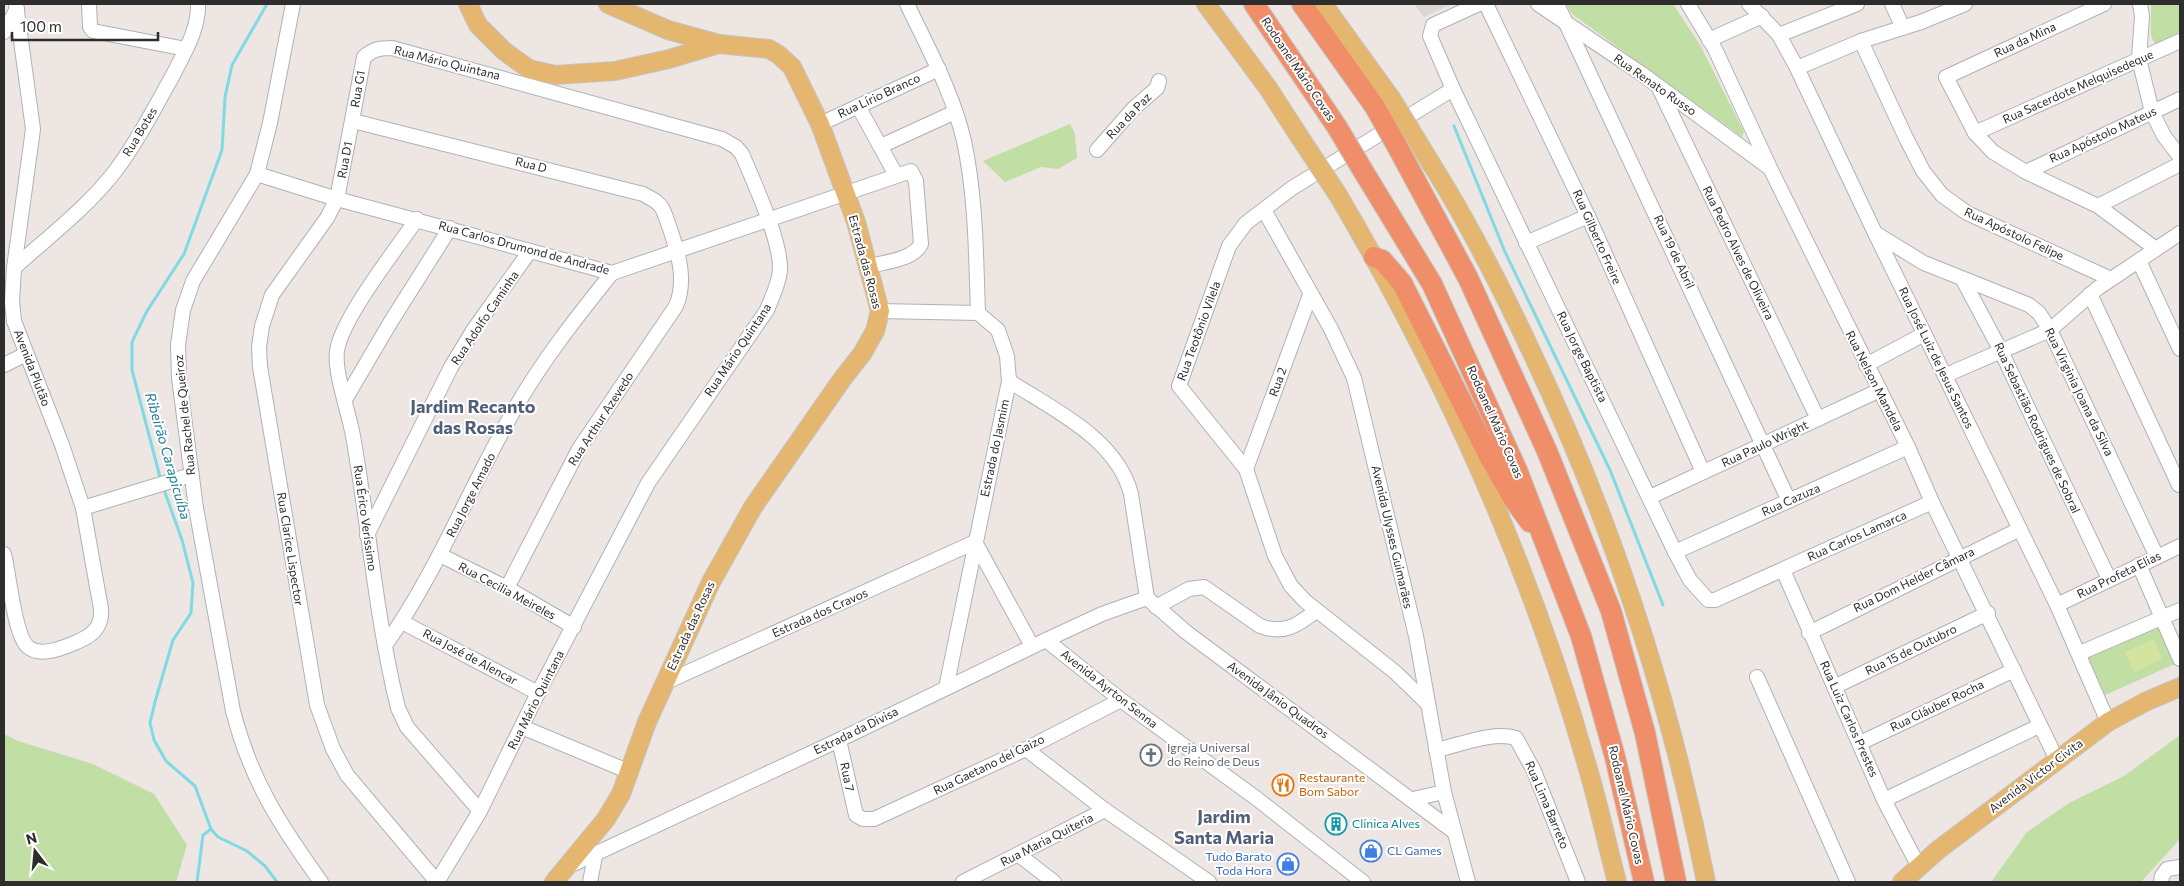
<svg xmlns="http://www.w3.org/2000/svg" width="2184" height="886" font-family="Commissioner,sans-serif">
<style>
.green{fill:#c1dea4}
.pitch{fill:#d3e4a1}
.plaza{fill:#dad6d4}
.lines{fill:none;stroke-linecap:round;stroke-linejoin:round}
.stream{stroke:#7fdae4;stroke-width:3}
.minor-casing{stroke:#aeb2b8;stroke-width:16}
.major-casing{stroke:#c4c4c4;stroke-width:20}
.highway-casing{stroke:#c4c4c4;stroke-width:22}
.minor{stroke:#fff;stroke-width:14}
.major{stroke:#e5b66f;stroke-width:18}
.highway{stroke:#f08e6a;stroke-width:20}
.major-bridge-casing{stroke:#c4c4c4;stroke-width:20;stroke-linecap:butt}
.highway-bridge-casing{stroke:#c4c4c4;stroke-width:22;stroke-linecap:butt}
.major-bridge{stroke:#e5b66f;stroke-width:18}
.highway-bridge{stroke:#f08e6a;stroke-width:20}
.labels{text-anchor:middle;stroke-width:4;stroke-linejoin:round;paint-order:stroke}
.street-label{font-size:12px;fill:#2d2d2d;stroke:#fff}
.worship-label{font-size:12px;fill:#5b616d;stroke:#fff;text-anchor:start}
.food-label{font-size:12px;fill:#c56008;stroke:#fff;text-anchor:start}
.culture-label{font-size:12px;fill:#0d838f;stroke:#fff;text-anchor:start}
.shop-label{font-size:12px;fill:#366cbe;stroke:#fff;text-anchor:start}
.water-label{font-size:14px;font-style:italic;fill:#1b7e94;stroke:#fff}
.district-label{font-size:18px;font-weight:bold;fill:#515f7b;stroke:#fff}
</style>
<rect width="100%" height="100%" fill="#ede6e2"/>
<g class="green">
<polygon points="1566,4 1673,4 1700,45 1744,132 1742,137 1572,14"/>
<polygon points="2151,4 2180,4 2180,32 2156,46 2151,36"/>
<polygon points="1070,124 1075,134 1077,158 1058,169 1041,167 1005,182 983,161"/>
<polygon points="2159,624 2177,663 2105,695 2087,656"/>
<polygon points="4,734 18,741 93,764 154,794 187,845 176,882 4,882"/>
<polygon points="2180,735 2180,839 2141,882 1991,882 2027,832 2069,803 2124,776"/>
</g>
<polygon class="pitch" points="2154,639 2162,659 2134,672 2125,652"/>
<polygon class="plaza" points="1414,4 1451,4 1424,17"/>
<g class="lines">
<g class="stream">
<polyline points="1454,126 1505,252 1610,470 1663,605"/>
<polyline points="161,481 132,370 132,342 147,311 184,254 222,150 225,97 232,65 267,4"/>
<polyline points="163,487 182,540 193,583 191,613 173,640 155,702 150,723 154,740 166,761 195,786 211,829 218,837 247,851 265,866 277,882"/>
<polyline points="197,882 203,835 211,829"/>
</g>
<g class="minor-casing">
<g id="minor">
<polyline points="89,4 90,27 93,31 186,49"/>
<path d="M293,4L270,123L257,174L193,281L183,310L178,345L179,378L196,508L233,711C251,781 280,825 321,882"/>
<path d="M907,4C928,48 953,93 964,141C976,197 976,256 978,313"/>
<polyline points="1479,4 1433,25 1430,36 1453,89 1675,552 1690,580 1708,600 1715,600 1932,502"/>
<polyline points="1486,4 1588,216 1703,472"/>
<polyline points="1538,4 1642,74 1767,166"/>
<polyline points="1557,4 1789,501"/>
<polyline points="1688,4 1715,49 1770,168 1908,447 1932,502 2057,760"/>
<polyline points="1749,4 1779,35 1797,68 1875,233 2057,605 2108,722"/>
<polyline points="1892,4 1903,28"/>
<polyline points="2104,4 1946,77 1975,133 1993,152 2026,172 2098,206 2156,249"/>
<polyline points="2140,4 2142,16 2139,59 2152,112 2164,136 2180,157"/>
<polyline points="4,32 17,9"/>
<polyline points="1779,35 1857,4"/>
<polyline points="1709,40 1762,16"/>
<polyline points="1861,41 1906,138 1923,171 1942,195 1967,213 2111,279"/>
<polyline points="1797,68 1861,41 1921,22 1965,4"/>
<polyline points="1659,88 1818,419"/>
<polyline points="858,106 896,175"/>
<path d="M353,121L643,194C650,198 658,201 662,208C665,213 667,221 669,226C678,252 687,280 676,306L579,449L507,588"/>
<polyline points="820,124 939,69"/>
<polyline points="1975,133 2180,41"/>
<polyline points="881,146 955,112"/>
<polyline points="1097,150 1133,109 1157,88 1159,81"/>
<polyline points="2026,172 2180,99"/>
<path d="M257,174L337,199L612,273L911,171L916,181L921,244C913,260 885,262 869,266"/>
<polyline points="2098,206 2180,164"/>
<polyline points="1264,210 1331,329 1354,378 1416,636 1444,792 1468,882"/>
<path d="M417,219C397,248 341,319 337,351C334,372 349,413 353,436C369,526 376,619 398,708L407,727L480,811"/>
<polyline points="1875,233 1924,263 2029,305 2039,313 2050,330 2157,557"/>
<polyline points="1526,243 1588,216"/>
<polyline points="2139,261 2180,349"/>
<path d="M14,268C49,236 87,208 116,170C138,141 155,107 173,75C184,53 199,29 198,4"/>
<polyline points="1963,280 2001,351 2109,579"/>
<polyline points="2090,294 2179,485"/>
<polyline points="880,311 978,313 998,330 1007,356 1009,381 946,688"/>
<polyline points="4,365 26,354"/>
<polyline points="1866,365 1924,334"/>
<polyline points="1946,375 2050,330 2098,288 2180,233"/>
<path d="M1009,381C1054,410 1117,439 1131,494L1147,598"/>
<polyline points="346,398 390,323 450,228"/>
<polyline points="1246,469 1310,295"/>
<polyline points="1650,497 1880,390"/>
<polyline points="83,508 191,475"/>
<polyline points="367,535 451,367 474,329 530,251"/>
<polyline points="1675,552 1908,447"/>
<path d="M4,554C9,572 14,636 28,647C42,658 65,647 79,641C95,634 102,625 101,609L83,508L62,445L14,321L12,302L14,268L33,129L16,4"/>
<polyline points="440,555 507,588 574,627"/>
<polyline points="2139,565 2180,659"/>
<polyline points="1783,570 1884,800 1919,867"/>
<polyline points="1147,598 1186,632 1453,831"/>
<polyline points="2057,605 2180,546"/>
<path d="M1156,607L1189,589L1204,587L1260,626C1284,635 1298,625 1316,611"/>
<polyline points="402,622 538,693"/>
<polyline points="1809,633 2020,529"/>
<polyline points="1046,640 1121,700 1256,798 1363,882"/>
<path d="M386,644C437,572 469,489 513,412C541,362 576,318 612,273"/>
<polyline points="2080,653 2180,610"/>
<polyline points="1757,677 1848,882"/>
<polyline points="664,683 975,542 1032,646"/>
<polyline points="1834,687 1988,613"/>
<polyline points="1428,704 1395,672 1305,601 1291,586 1275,556 1246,469 1179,386 1229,246 1246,223 1292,188 1453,89"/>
<polyline points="522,727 630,772"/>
<polyline points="839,740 856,815 863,819 874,819 1026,749 1121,700"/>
<polyline points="1860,743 2014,670"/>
<polyline points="1026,749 1105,810 1209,882"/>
<path d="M1436,750C1460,745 1492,731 1516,738L1534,771L1578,882"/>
<polyline points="1413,799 1444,792"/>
<polyline points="1884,800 2039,726"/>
<polyline points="1019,855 1054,882"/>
<polyline points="567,867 839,740 1046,640 1102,614 1147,598"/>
<path d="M436,882H437L480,811L538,693L648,483L767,310C772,297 779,284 780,270C781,240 754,183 742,154L736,147L722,139L392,48C380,48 373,49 364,57L337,199L327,218L272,295L262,326L259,347L260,367L317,705L333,749L347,775L437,882"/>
<polyline points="590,882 595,856"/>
<polyline points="963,882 1105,810"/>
<polyline points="2161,882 2162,876 2167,869 2180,867"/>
</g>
</g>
<g class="major-casing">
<g id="major">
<polyline points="468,4 478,25 504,51 529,69 555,75 615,71 669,59 719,44 769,49 779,55 792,67 820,124 856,222 880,311 875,331 862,354 843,378 753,507 711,582 647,722 621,794 606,819 554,882"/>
<polyline points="608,4 668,30 719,44"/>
<polyline points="1206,4 1268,88 1299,136"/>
<polyline points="1323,4 1391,98"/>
<path d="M1432,165C1470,225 1502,289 1532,353C1612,522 1670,699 1706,882"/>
<path d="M1338,195C1444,375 1531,567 1588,769C1599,806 1607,844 1617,882"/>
<polyline points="1902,882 1938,850 2108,722 2145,702 2180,687"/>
</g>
</g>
<g class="highway-casing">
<g id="highway">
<polyline points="1254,4 1337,127"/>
<polyline points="1302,4 1375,107"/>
<polyline points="1397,146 1468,278 1547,451 1611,611 1645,733 1676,882"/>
<polyline points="1362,169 1432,284 1517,470 1581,636 1615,757 1644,882"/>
<polyline points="1374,257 1382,260 1402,283 1488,454 1514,500 1530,522"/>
</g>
</g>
<use href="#minor" class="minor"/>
<use href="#major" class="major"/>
<use href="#highway" class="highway"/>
<g class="major-bridge-casing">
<g id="major-bridge">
<polyline points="1391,98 1432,165"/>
<polyline points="1299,136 1338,195"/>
</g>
</g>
<g class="highway-bridge-casing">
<g id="highway-bridge">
<polyline points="1375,107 1397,146"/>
<polyline points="1337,127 1362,169"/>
</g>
</g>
<use href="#major-bridge" class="major-bridge"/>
<use href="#highway-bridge" class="highway-bridge"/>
</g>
<defs>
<g id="church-ring" transform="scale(1.125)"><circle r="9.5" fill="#fff" stroke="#6b7280" stroke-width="1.5"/><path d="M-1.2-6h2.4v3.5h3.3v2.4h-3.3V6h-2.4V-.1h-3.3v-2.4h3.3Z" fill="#6b7280"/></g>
<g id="restaurant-ring" transform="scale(1.125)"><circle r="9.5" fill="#fff" stroke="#e8710a" stroke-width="1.5"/><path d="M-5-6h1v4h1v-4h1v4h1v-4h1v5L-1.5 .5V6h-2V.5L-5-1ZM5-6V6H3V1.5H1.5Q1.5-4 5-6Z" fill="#e8710a"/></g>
<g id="building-ring" transform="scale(1.125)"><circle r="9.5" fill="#fff" stroke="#0f9aa8" stroke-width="1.5"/><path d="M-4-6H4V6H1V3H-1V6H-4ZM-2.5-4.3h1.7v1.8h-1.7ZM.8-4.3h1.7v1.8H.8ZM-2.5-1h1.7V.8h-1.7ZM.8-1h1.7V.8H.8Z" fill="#0f9aa8"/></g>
<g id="shop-ring" transform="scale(1.125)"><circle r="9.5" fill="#fff" stroke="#3f7fe0" stroke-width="1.5"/><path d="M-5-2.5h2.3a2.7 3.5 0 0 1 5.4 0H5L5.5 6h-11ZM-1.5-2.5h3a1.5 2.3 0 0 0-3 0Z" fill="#3f7fe0"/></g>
</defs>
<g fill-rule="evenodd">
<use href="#church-ring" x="1151" y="755"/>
<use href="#restaurant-ring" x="1283" y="785"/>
<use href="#building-ring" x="1336" y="824"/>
<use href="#shop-ring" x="1371" y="851"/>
<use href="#shop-ring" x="1288" y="864"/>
</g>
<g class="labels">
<g class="street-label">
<text transform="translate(2025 40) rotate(-25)" y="4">Rua da Mina</text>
<text transform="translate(447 63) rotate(14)" y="4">Rua Mário Quintana</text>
<text transform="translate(1298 69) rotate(56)" y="4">Rodoanel Mário Covas</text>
<text transform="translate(1655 85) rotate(35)" y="4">Rua Renato Russo</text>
<text transform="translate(2078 87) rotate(-24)" y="4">Rua Sacerdote Melquisedeque</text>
<text transform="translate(358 89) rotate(-80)" y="4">Rua G1</text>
<text transform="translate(879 96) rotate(-25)" y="4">Rua Lírio Branco</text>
<text transform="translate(1129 116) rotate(-46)" y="4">Rua da Paz</text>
<text transform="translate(140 132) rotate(-59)" y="4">Rua Botes</text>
<text transform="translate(2103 135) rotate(-25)" y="4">Rua Apóstolo Mateus</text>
<text transform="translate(345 160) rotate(-79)" y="4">Rua D1</text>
<text transform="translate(531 165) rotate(14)" y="4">Rua D</text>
<text transform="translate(2014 234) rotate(25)" y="4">Rua Apóstolo Felipe</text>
<text transform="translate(1597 237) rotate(66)" y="4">Rua Gilberto Freire</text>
<text transform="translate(524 248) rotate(15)" y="4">Rua Carlos Drumond de Andrade</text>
<text transform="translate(1674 252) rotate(65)" y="4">Rua 19 de Abril</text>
<text transform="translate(1738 253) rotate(64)" y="4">Rua Pedro Alves de Oliveira</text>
<text transform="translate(865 262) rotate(75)" y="4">Estrada das Rosas</text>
<text transform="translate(485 318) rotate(-56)" y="4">Rua Adolfo Caminha</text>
<text transform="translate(1199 331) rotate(-70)" y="4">Rua Teotônio Vilela</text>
<text transform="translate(738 350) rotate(-56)" y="4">Rua Mário Quintana</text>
<text transform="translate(1582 357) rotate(64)" y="4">Rua Jorge Baptista</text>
<text transform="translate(1936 358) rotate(64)" y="4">Rua José Luiz de Jesus Santos</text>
<text transform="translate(32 368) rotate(69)" y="4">Avenida Plutão</text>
<text transform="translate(1874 381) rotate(63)" y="4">Rua Nelson Mandela</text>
<text transform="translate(1278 382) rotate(-70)" y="4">Rua 2</text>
<text transform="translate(2079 392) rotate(64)" y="4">Rua Virginia Joana da Silva</text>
<text transform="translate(185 415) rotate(-96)" y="4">Rua Rachel de Queiroz</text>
<text transform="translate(601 419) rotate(-57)" y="4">Rua Arthur Azevedo</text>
<text transform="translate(1495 422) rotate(66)" y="4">Rodoanel Mário Covas</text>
<text transform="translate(2037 428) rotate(65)" y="4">Rua Sebastião Rodrigues de Sobral</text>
<text transform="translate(1765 444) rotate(-25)" y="4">Rua Paulo Wright</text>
<text transform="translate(995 448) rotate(-78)" y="4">Estrada do Jasmim</text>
<text transform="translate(471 495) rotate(-63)" y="4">Rua Jorge Amado</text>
<text transform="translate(1791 500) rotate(-24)" y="4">Rua Cazuza</text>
<text transform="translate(365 518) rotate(82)" y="4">Rua Érico Veríssimo</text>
<text transform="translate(1857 536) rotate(-24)" y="4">Rua Carlos Lamarca</text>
<text transform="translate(1392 537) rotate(77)" y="4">Avenida Ulysses Guimarães</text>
<text transform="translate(290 549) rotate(81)" y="4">Rua Clarice Lispector</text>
<text transform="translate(2119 575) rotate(-26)" y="4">Rua Profeta Elias</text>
<text transform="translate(1914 580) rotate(-26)" y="4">Rua Dom Helder Câmara</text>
<text transform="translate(507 591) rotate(28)" y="4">Rua Cecilia Meireles</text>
<text transform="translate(820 613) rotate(-24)" y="4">Estrada dos Cravos</text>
<text transform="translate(691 626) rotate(-65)" y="4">Estrada das Rosas</text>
<text transform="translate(1911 650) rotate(-26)" y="4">Rua 15 de Outubro</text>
<text transform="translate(470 657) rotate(28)" y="4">Rua José de Alencar</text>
<text transform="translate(1109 689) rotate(38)" y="4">Avenida Ayrton Senna</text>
<text transform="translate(536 700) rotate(-63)" y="4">Rua Mário Quintana</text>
<text transform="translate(1278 700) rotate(36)" y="4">Avenida Jânio Quadros</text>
<text transform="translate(1937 706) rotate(-26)" y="4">Rua Gláuber Rocha</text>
<text transform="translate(1849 719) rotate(66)" y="4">Rua Luiz Carlos Prestes</text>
<text transform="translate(856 731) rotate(-26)" y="4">Estrada da Divisa</text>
<text transform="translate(989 765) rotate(-26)" y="4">Rua Gaetano del Gaizo</text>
<text transform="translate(2036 776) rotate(-37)" y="4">Avenida Victor Civita</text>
<text transform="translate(847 777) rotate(78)" y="4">Rua 7</text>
<text transform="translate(1547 805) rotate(67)" y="4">Rua Lima Barreto</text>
<text transform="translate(1626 805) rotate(77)" y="4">Rodoanel Mário Covas</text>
<text transform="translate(1047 840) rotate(-27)" y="4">Rua Maria Quiteria</text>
</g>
<g class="worship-label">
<text x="1167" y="752">Igreja Universal<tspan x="1167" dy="14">do Reino de Deus</tspan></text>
</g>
<g class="food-label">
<text x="1299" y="782">Restaurante<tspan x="1299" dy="14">Bom Sabor</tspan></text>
</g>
<g class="culture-label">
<text x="1352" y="828">Clínica Alves</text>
</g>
<g class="shop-label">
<text x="1387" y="855">CL Games</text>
<text x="1272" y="861" text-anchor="end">Tudo Barato<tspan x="1272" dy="14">Toda Hora</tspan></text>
</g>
<g class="water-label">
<text transform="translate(168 456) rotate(74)" y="5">Ribeirão Carapicuíba</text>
</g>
<g class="district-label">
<text x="473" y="413">Jardim Recanto<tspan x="473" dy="21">das Rosas</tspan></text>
<text x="1224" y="823">Jardim<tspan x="1224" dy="21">Santa Maria</tspan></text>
</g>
</g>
<rect width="2184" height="886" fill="none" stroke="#2d2d2d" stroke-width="10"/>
<g transform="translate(35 851) rotate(344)" stroke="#ffffff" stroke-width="4" paint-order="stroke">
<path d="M0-4L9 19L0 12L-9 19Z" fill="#2d2d2d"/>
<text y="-8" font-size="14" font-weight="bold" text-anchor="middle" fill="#2d2d2d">N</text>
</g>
<path d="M12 32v8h146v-8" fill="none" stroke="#2d2d2d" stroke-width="2.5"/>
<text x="20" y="32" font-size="15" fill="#2d2d2d" stroke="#ffffff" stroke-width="4" paint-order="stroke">100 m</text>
</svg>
